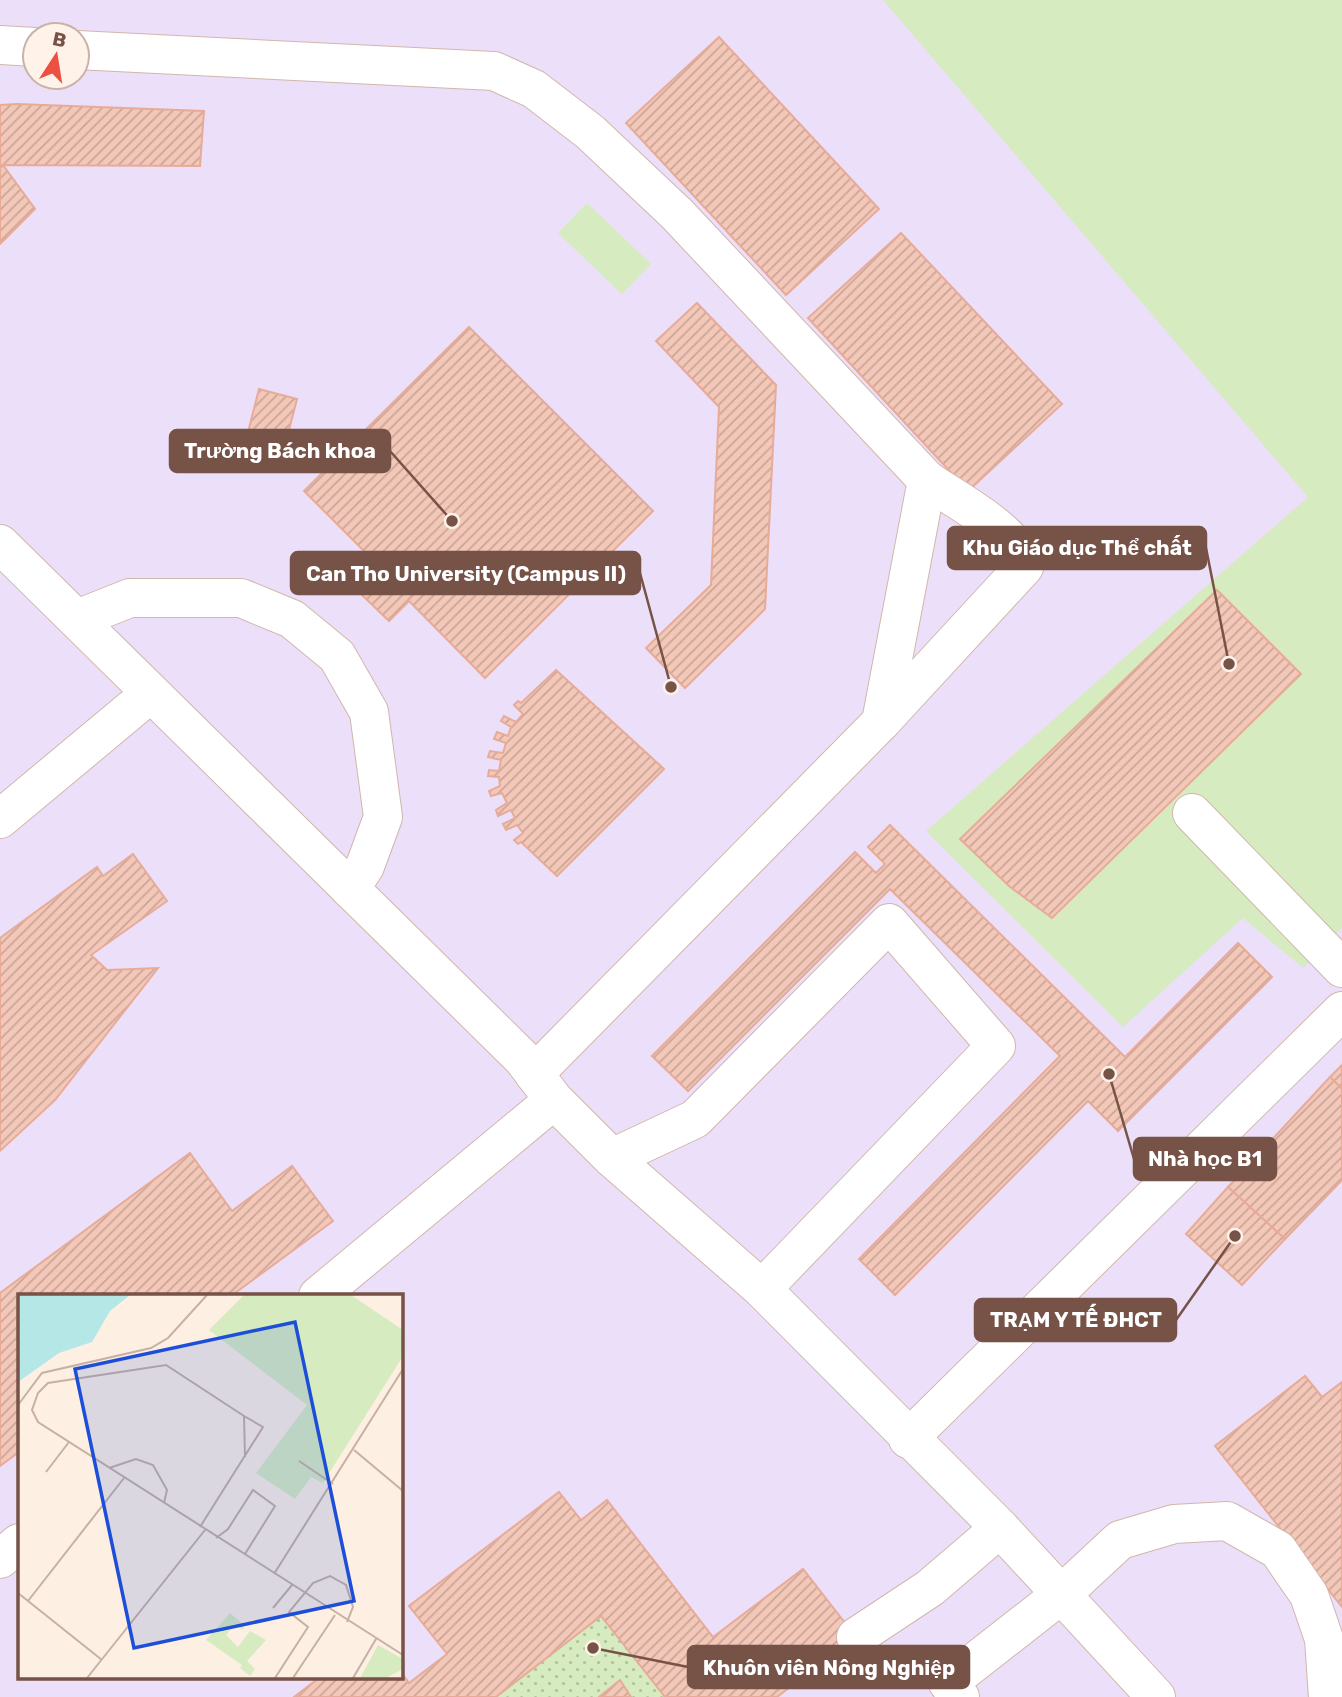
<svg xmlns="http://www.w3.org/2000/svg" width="1342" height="1697" font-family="Rubik,sans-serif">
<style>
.education{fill:#ecdff9;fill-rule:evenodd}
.green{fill:#d7ebc0}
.park{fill:url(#park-dots)}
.building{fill:url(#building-hatch);stroke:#e7ab98;stroke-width:2}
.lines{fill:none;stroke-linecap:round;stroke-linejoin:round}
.minor-casing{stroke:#d1b7ab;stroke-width:40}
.minor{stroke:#fff;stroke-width:38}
.inset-road{fill:none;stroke:#c7b0a4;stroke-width:2}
.view{fill:#1d4ed8;fill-opacity:0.15;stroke:#1d4ed8;stroke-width:3.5}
.inset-edge{fill:none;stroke:#765247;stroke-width:3.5}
.leader{fill:none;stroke:#765247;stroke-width:2.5}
.callout-dot{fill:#765247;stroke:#fff3e9;stroke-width:2.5}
.callout{fill:#765247;stroke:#765247;stroke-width:2.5}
.callout-label{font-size:21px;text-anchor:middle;font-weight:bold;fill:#fff}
</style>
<defs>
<pattern id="park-dots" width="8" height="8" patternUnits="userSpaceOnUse" patternTransform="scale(1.75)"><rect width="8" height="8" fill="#d7ebc0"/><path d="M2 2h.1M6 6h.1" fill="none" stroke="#b3c19e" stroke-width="1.8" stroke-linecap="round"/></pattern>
<pattern id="building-hatch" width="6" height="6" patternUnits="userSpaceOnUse" patternTransform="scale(1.75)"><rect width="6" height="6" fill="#f4c8b8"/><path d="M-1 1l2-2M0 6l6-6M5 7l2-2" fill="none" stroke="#caa597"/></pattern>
</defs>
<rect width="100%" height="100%" fill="#fdefe2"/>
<path class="education" d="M0,0H1342V1697H0ZM35,35H77V77H35ZM19,1296H401V1678H19Z"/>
<g class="green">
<polygon points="883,0 1342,0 1342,928 1303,968 1243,918 1123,1027 926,831 1308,497"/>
<polygon points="587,203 651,264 622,294 558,233"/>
</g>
<polygon class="park" points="601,1616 665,1697 631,1697 620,1681 599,1697 496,1697"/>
<g class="building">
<polygon points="719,37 879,209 786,295 626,123"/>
<polygon points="17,104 204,111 200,166 3,165 35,209 0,244 0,105"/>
<polygon points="901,233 1062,404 968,491 808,318"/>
<polygon points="697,303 776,385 765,609 685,688 646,648 711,585 719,407 656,341"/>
<polygon points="469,327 653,511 485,678 409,601 389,621 362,595 385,572 304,491"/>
<polygon points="259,389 297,399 282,457 244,448"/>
<polygon points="1217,590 1301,674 1052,918 1009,886 960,839"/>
<polygon points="556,670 664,769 557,876 521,842 518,844 514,840 523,833 517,825 506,830 503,824 515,818 511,810 498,816 496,810 507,803 502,793 491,796 489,791 500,786 499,777 488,776 489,770 499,771 501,760 488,757 490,751 503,753 506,743 494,739 497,732 508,736 511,727 501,721 504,716 516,722 523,714 514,705 518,701 521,703"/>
<polygon points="890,825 1125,1057 1238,943 1272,977 1118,1131 1088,1101 895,1295 859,1259 1060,1056 890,889 688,1091 652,1056 855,852 876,873 885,864 868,847"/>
<polygon points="133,854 167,901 91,955 107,970 158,968 55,1100 0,1151 0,938 97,867 103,876"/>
<polygon points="1342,1065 1342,1089 1330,1077"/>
<polygon points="1330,1077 1342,1089 1342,1180 1285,1239 1228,1187"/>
<polygon points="190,1153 232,1211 292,1166 333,1221 231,1296 19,1296 19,1452 0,1466 0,1293"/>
<polygon points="1228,1187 1285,1239 1242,1285 1186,1234"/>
<polygon points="1305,1376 1322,1397 1342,1382 1342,1607 1215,1446"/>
<polygon points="559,1492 581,1520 607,1500 713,1637 803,1569 856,1637 777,1697 665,1697 601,1616 496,1697 294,1697 319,1678 401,1678 401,1672 409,1683 447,1654 409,1606"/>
<polygon points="620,1680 631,1697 599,1697"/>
</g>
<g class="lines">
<g class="minor-casing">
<g id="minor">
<polyline points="0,45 35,47"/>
<polyline points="77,50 494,71 534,89 590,132 677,214 927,480 881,722"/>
<polyline points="0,544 523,1059 554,1100 612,1158 762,1289 1000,1528 1156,1697"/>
<polyline points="77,619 130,598 241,598 292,619 337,656 369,712 383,817 365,866 350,889"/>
<polyline points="1192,813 1342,968"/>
<polyline points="0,819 151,693"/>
<path d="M534,1074L881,722L1024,567C1020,532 955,500 927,480"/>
<polyline points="612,1158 695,1119 889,923 996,1046 762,1289"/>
<polyline points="318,1296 554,1100"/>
<polyline points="908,1439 1342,1011"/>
<polyline points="0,1559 19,1543"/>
<polyline points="856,1637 930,1588 1000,1528"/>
<polyline points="960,1697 948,1683 1063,1593 1120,1540 1174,1524 1227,1521 1278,1550 1309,1595 1324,1639 1328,1697"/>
</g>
</g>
<use href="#minor" class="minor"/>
</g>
<g transform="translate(18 1294)">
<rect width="385" height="385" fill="#fdefe2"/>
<path d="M226,1H333L385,36V62L305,189L293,183L277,205L238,179L289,111L191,36Z" fill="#d7ebc0"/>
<path d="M212,319L227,332L224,336L217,330L208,341L220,353L232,337L248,346L229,367L237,375L232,382L222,374L224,371L188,346ZM360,351L385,365V375L368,384H342Z" fill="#d7ebc0"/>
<path d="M0,1H112L92,17L74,48L41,59L0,88Z" fill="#b6e7e7"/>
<path class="inset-road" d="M0,111L24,79L133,54L150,44L189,1M336,156L385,197M227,163L226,122L148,71L30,89L20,99L14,116L20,128L385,361M281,167L315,190M91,174L118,165L135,171L149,196L146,209M28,178L51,148M182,233L245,133L226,122M198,244L210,235L235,196L257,212L227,260M256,280L385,75M0,299L84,366M10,307L106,184M255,314L274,291M69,384L187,236M257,384L290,333L271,318L295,289L312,282L328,291L335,313L329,328M275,384L317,321M335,384L358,345"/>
<path class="view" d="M277,28L336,307L116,354L57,75Z"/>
<rect width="385" height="385" class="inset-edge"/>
</g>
<path class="leader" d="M452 521L390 451M1229 664L1206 548M671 687L640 573M1109 1074L1134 1159M1235 1236L1176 1320M593 1648L688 1667"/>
<g class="callout-dot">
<circle cx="452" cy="521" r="7"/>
<circle cx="1229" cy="664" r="7"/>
<circle cx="671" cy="687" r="7"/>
<circle cx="1109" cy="1074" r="7"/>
<circle cx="1235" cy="1236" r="7"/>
<circle cx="593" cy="1648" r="7"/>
</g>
<g class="callout">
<rect x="170" y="430" width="220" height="42" rx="7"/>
<rect x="948" y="527" width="258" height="42" rx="7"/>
<rect x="291" y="552" width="349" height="42" rx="7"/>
<rect x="1134" y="1138" width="142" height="42" rx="7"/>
<rect x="975" y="1299" width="201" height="42" rx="7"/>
<rect x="688" y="1646" width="281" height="42" rx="7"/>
</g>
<g class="callout-label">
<text x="280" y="458">Trường Bách khoa</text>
<text x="1077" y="555">Khu Giáo dục Thể chất</text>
<text x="466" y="581">Can Tho University (Campus II)</text>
<text x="1205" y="1166">Nhà học B1</text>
<text x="1076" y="1327">TRẠM Y TẾ ĐHCT</text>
<text x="829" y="1675">Khuôn viên Nông Nghiệp</text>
</g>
<g transform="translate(56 56) rotate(12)"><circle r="33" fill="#fff3e9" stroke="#c8b3a8" stroke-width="2"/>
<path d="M0-5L12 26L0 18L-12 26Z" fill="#ed5041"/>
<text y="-10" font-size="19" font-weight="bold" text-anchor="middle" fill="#765247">B</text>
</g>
</svg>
